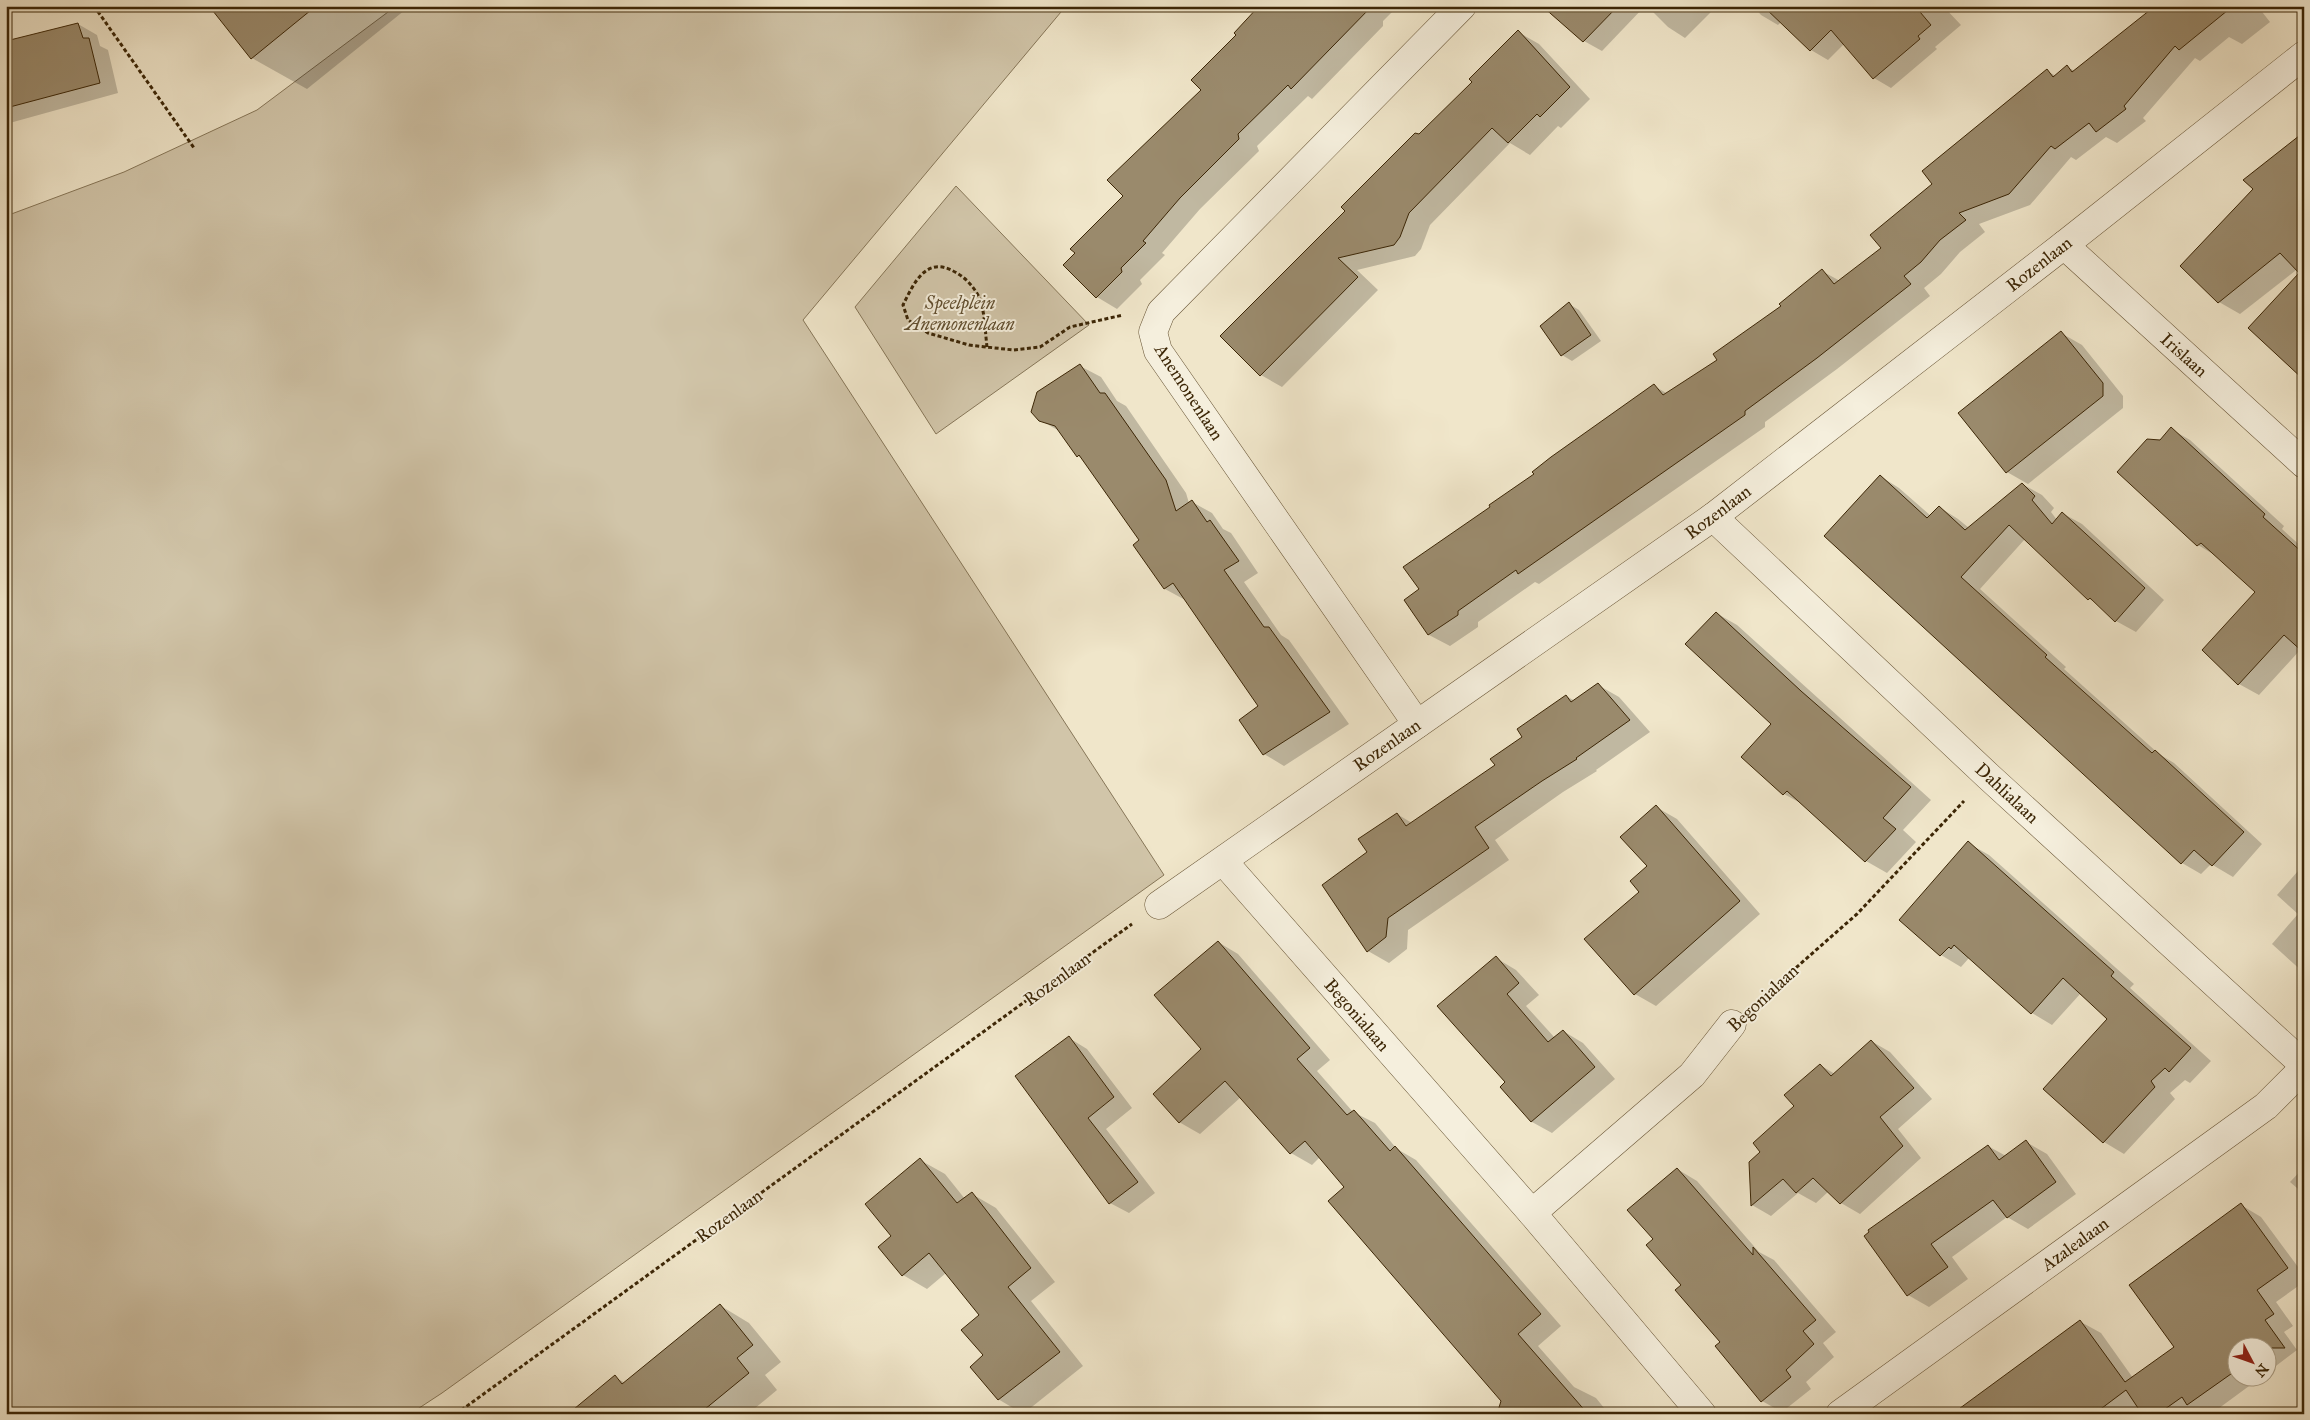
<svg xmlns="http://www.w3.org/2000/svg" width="2310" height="1420" font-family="'IM FELL Great Primer',serif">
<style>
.green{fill:#d1c5a9;stroke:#867658}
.shadow{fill:#0003}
.building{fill:#9a8a6c;stroke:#3c2606}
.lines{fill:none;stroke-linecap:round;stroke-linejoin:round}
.minor-casing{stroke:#695637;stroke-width:29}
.path{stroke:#3c2606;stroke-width:3;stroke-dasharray:4 2.5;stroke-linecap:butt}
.minor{stroke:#f5efdd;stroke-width:28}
.labels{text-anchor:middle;stroke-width:4;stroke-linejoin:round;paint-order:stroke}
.street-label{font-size:18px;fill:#3c2606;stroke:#f5efdd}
.park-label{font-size:18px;font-style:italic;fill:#614e2f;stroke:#f5efdd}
</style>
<rect width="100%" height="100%" fill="#f0e6ca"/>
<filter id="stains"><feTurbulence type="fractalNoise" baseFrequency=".004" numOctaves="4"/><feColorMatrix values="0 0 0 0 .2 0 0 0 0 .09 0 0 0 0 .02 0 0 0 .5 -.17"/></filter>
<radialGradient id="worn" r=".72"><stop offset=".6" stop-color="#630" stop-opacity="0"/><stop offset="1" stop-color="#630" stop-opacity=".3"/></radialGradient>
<g class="green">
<polygon points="396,6 1066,6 803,320 1164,875 442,1393 410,1414 6,1414 6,216 124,172 257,110"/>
<polygon points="956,186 1089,325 936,434 855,307"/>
</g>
<g class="shadow">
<polygon points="210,6 410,6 307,89 252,58"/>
<polygon points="1261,6 1398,6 1383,21 1383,26 1312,99 1308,96 1257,146 1259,151 1200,209 1162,253 1165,255 1140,280 1142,284 1117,309 1097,297 1065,265 1125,196 1202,90 1238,35"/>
<polygon points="1549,6 1645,6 1602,51 1584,41"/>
<polygon points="1647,6 1717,6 1685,38 1668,27"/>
<polygon points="1753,6 1943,6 1961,25 1935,47 1937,49 1891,88 1874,78 1844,44 1828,60 1811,50 1781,22 1778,25 1761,15"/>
<polygon points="2157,6 2263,6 2259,8 2270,22 2242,44 2229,37 2200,61 2195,58 2143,118 2146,121 2117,143 2106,137 2076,160 2071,157 2030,205 1979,224 1985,232 1960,252 1941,274 1924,288 1930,296 1837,369 1765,422 1765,427 1539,584 1535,582 1478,622 1478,627 1450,646 1429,635 1406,601 1421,589 1492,507 1654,386 1668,394 1719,360 1822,271 1840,281 1882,248 1934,184 2047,71 2056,76 2067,67 2075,71"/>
<polygon points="78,24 97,35 100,46 108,50 118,93 6,124 6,43"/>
<polygon points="1518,32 1539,44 1590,99 1561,128 1558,126 1530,155 1510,143 1430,225 1421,249 1415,256 1357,270 1378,290 1282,387 1261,375 1347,211 1474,82"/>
<polygon points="2304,134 2304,264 2240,314 2219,302"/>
<polygon points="1569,304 1579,310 1601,341 1572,361 1562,355"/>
<polygon points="2061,333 2082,345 2123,396 2123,408 2028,484 2007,472"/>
<polygon points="1080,366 1101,377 1117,401 1126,406 1186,493 1189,503 1192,502 1212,513 1223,529 1231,533 1258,573 1244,582 1281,635 1289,640 1349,724 1284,766 1264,754 1260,707 1187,601 1165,589 1135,545 1141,541 1084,460 1078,456 1061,432 1040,420"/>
<polygon points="2171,429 2190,440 2284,526 2282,529 2304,549 2304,652 2301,649 2259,695 2239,684 2256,592 2218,557 2198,545 2160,441"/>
<polygon points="1880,476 1899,488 1931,516 1939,507 1958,519 1969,528 2022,484 2042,495 2054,508 2051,512 2057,520 2062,513 2082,524 2164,600 2136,632 2116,621 2098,604 2089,599 2025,539 1980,589 2066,667 2064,669 2159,754 2174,763 2262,844 2233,877 2211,864 2201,874 2182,863 1826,536"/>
<polygon points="1716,613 1737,625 1931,800 1903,830 1916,842 1887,873 1866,861 1806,806 1784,794 1743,757 1773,724"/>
<polygon points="1598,685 1619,697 1650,732 1596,770 1597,771 1563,792 1495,840 1509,860 1408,930 1407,949 1389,963 1368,951 1369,852 1397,814 1412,823 1497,765 1566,696 1575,701"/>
<polygon points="1656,807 1677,819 1760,914 1656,1006 1635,994 1640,892 1648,866"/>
<polygon points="1968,843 1989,855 2134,984 2130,988 2211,1061 2190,1083 2185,1080 2170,1093 2175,1099 2124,1154 2104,1142 2045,1088 2109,1018 2081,993 2052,1025 2032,1013 1973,960 1969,958 1961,967 1941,955 1901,920"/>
<polygon points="2298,871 2304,874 2304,973 2272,944 2298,914 2277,895"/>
<polygon points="1218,942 1238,954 1330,1060 1317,1071 1353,1112 1375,1123 1397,1149 1416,1160 1561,1326 1538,1346 1574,1387 1596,1398 1609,1414 1502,1414 1502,1401 1345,1187 1320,1157 1312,1165 1291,1153 1241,1097 1200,1134 1179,1122 1202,1049"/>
<polygon points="1496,958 1516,970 1539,995 1526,1006 1555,1038 1563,1031 1583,1043 1615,1079 1552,1133 1532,1122 1507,1083"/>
<polygon points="1069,1038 1087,1049 1132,1108 1106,1129 1155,1193 1129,1213 1110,1203 1017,1077"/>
<polygon points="1871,1041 1890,1052 1932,1099 1898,1129 1921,1158 1860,1214 1841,1203 1829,1191 1816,1203 1798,1193 1771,1216 1752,1205 1750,1163 1762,1152 1796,1107 1820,1065 1835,1074"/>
<polygon points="2026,1142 2047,1154 2076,1194 2028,1229 2007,1217 1952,1257 1968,1279 1929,1307 1908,1295 1865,1236 1988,1146 2006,1156"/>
<polygon points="920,1160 945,1174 965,1199 972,1194 996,1208 1055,1282 1031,1301 1083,1366 1023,1414 998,1399 984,1356 981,1316 946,1273 927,1289 903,1275 892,1236"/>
<polygon points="2304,1167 2304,1194 2290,1182"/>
<polygon points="1677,1169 1697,1181 1759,1252 1774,1260 1836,1332 1823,1343 1834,1357 1806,1382 1811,1389 1782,1412 1762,1401 1683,1286 1655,1239"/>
<polygon points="2241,1205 2261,1217 2304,1275 2304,1282 2276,1302 2293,1326 2284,1332 2297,1350 2268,1372 2268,1348 2238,1348 2238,1378 2260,1378 2211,1414 2199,1411 2195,1414 2144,1414 2139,1407 2130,1414 1954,1414 2081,1322 2101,1333 2133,1378 2176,1347"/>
<polygon points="721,1306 749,1323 781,1362 765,1375 777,1390 748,1414 570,1414 615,1377 625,1383"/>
</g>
<g class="building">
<polygon points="209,6 316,6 251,59"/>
<polygon points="1259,6 1372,6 1291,89 1288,85 1238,134 1239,139 1180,198 1143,241 1146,243 1121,268 1122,272 1096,298 1063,265 1075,253 1070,249 1123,196 1107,180 1201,90 1191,80 1236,35 1234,33"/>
<polygon points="1542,6 1618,6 1583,42"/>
<polygon points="1763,6 1915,6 1931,25 1918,36 1920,39 1873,79 1831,30 1810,51"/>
<polygon points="2155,6 2233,6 2179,50 2175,46 2124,106 2126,109 2096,132 2089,123 2055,149 2051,146 2009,194 1959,213 1966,220 1940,240 1921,262 1904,276 1911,284 1817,358 1745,411 1745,415 1518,574 1516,570 1458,611 1458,615 1428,635 1404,600 1419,589 1403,567 1490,507 1489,505 1534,474 1532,472 1551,457 1654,384 1663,395 1717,360 1713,354 1781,306 1779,304 1822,269 1834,284 1881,248 1870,235 1932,184 1922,171 2047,69 2053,77 2067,65 2072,72"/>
<polygon points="78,23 83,38 89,38 100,83 6,108 6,41"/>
<polygon points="1518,30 1570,87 1540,117 1537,114 1508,143 1492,128 1409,213 1400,237 1394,245 1338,258 1358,277 1260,376 1220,336 1345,211 1341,207 1415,133 1419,134 1472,82 1469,79"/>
<polygon points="2304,132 2304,380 2248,328 2299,273 2280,253 2218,303 2180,266 2253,189 2243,180"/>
<polygon points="1569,302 1591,335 1561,356 1540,326"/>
<polygon points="2061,331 2103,383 2103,396 2006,473 1958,413"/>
<polygon points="1080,364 1100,393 1105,393 1166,480 1176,511 1192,500 1207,522 1210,520 1239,561 1224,570 1264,627 1269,627 1330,712 1263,755 1239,720 1258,706 1173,583 1164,589 1133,545 1139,540 1079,455 1077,457 1055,426 1039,421 1031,412 1037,392"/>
<polygon points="2171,427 2265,514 2263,517 2304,554 2304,653 2284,635 2238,685 2202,650 2255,592 2201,543 2197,546 2117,472 2147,439 2160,440"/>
<polygon points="1880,475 1927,518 1939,506 1965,530 2022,483 2035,496 2032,500 2052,524 2062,512 2145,588 2115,622 2090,598 2088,600 2009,525 1961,577 2047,655 2045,657 2152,753 2155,750 2244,832 2212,866 2194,850 2181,864 1824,536"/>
<polygon points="1716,612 1801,691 1911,787 1883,818 1896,829 1865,862 1787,791 1783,795 1741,757 1771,724 1685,644"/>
<polygon points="1598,683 1630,720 1576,758 1577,759 1542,781 1475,827 1489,848 1388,918 1386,937 1367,952 1322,885 1367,852 1358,839 1397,813 1406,826 1495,765 1490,759 1522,737 1517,729 1566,695 1571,702"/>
<polygon points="1656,805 1740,901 1634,995 1584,939 1639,892 1630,881 1647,866 1620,837"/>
<polygon points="1968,841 2114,972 2111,976 2191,1048 2169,1072 2165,1068 2151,1081 2155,1087 2103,1143 2043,1089 2107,1019 2063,978 2031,1014 1954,945 1951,949 1949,947 1940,956 1899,920"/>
<polygon points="1218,941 1310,1048 1297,1059 1347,1115 1354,1110 1390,1151 1395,1146 1541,1314 1518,1334 1588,1414 1497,1414 1501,1401 1328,1201 1344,1187 1305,1141 1290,1154 1225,1081 1179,1123 1153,1094 1201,1049 1154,995"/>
<polygon points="1496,956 1519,983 1507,994 1548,1042 1563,1030 1595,1067 1531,1122 1500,1087 1505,1082 1437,1006"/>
<polygon points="1069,1036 1114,1097 1088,1118 1138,1182 1109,1204 1015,1076"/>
<polygon points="1871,1040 1914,1088 1880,1117 1903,1146 1840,1204 1813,1178 1796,1193 1783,1179 1751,1206 1749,1162 1760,1152 1753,1143 1794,1106 1784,1095 1820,1064 1831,1076"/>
<polygon points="2026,1140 2056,1182 2007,1218 1993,1200 1931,1244 1948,1267 1907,1296 1864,1236 1869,1232 1868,1230 1988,1145 1999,1160"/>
<polygon points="920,1158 957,1203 972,1192 1031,1268 1008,1287 1060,1352 998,1400 970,1367 983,1355 961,1330 979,1315 929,1253 902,1276 878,1247 891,1236 865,1204"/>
<polygon points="1677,1168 1753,1255 1753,1247 1816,1320 1803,1331 1814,1344 1786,1370 1791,1377 1761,1402 1715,1346 1720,1342 1675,1290 1681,1285 1646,1245 1653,1239 1627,1210"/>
<polygon points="2241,1203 2288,1268 2257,1290 2274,1314 2265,1320 2285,1348 2238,1348 2238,1369 2187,1405 2182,1397 2158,1414 2142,1414 2126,1390 2094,1414 1952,1414 2080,1320 2125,1382 2174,1347 2129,1285"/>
<polygon points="720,1304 753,1345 737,1358 749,1373 699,1414 568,1414 615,1375 622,1384"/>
</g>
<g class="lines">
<g class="minor-casing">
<g id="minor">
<polyline points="2064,245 2304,464"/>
<polyline points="1713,517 1988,776 2304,1065"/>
<polyline points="1417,724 1158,351 1153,332 1161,312 1462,6"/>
<polyline points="1223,861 1532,1213 1702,1414"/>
<polyline points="1159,905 1713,517 2064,245 2304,55"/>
<polyline points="1532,1213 1692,1075 1732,1024"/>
<polyline points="1840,1414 2266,1106 2304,1068"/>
</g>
</g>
<g class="path">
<polyline points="94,6 194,148"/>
<path d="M987,347C985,331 985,311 979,297C974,287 965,277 955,272C926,255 914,283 903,305L908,320L928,333L969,345L1013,350L1040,347L1070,327L1123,315"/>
<polyline points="1757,1002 1857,914 1964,801"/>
<polyline points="456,1414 1132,924"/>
</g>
<use href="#minor" class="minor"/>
</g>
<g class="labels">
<g class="street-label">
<text transform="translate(2039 264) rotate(-38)" y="6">Rozenlaan</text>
<text transform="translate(2184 355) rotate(42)" y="6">Irislaan</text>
<text transform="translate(1189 392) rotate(57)" y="6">Anemonenlaan</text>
<text transform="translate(1718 512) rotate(-37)" y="6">Rozenlaan</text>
<text transform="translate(1387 745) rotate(-35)" y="6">Rozenlaan</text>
<text transform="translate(2007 793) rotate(43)" y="6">Dahlialaan</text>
<text transform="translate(1057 979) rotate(-36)" y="6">Rozenlaan</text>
<text transform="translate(1763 998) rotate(-43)" y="6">Begonialaan</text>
<text transform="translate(1357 1015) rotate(49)" y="6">Begonialaan</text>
<text transform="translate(729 1216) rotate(-36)" y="6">Rozenlaan</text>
<text transform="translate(2075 1244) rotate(-36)" y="6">Azalealaan</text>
</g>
<g class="park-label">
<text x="960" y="309">Speelplein<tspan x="960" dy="21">Anemonenlaan</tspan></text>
</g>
</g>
<rect width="2310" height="1420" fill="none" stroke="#f0e6ca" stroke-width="25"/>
<rect x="8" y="8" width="2295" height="1405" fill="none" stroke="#3c2606" stroke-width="2.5"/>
<rect x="12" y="12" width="2285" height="1395" fill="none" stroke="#3c2606"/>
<g transform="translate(2252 1362) rotate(131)"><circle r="24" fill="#f5efdd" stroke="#ab9f87"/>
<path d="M0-4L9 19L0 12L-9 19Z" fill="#8f2418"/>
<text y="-8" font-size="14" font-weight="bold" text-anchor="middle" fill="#3c2606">N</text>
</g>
<rect width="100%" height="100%" filter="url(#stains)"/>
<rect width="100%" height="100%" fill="url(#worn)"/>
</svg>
